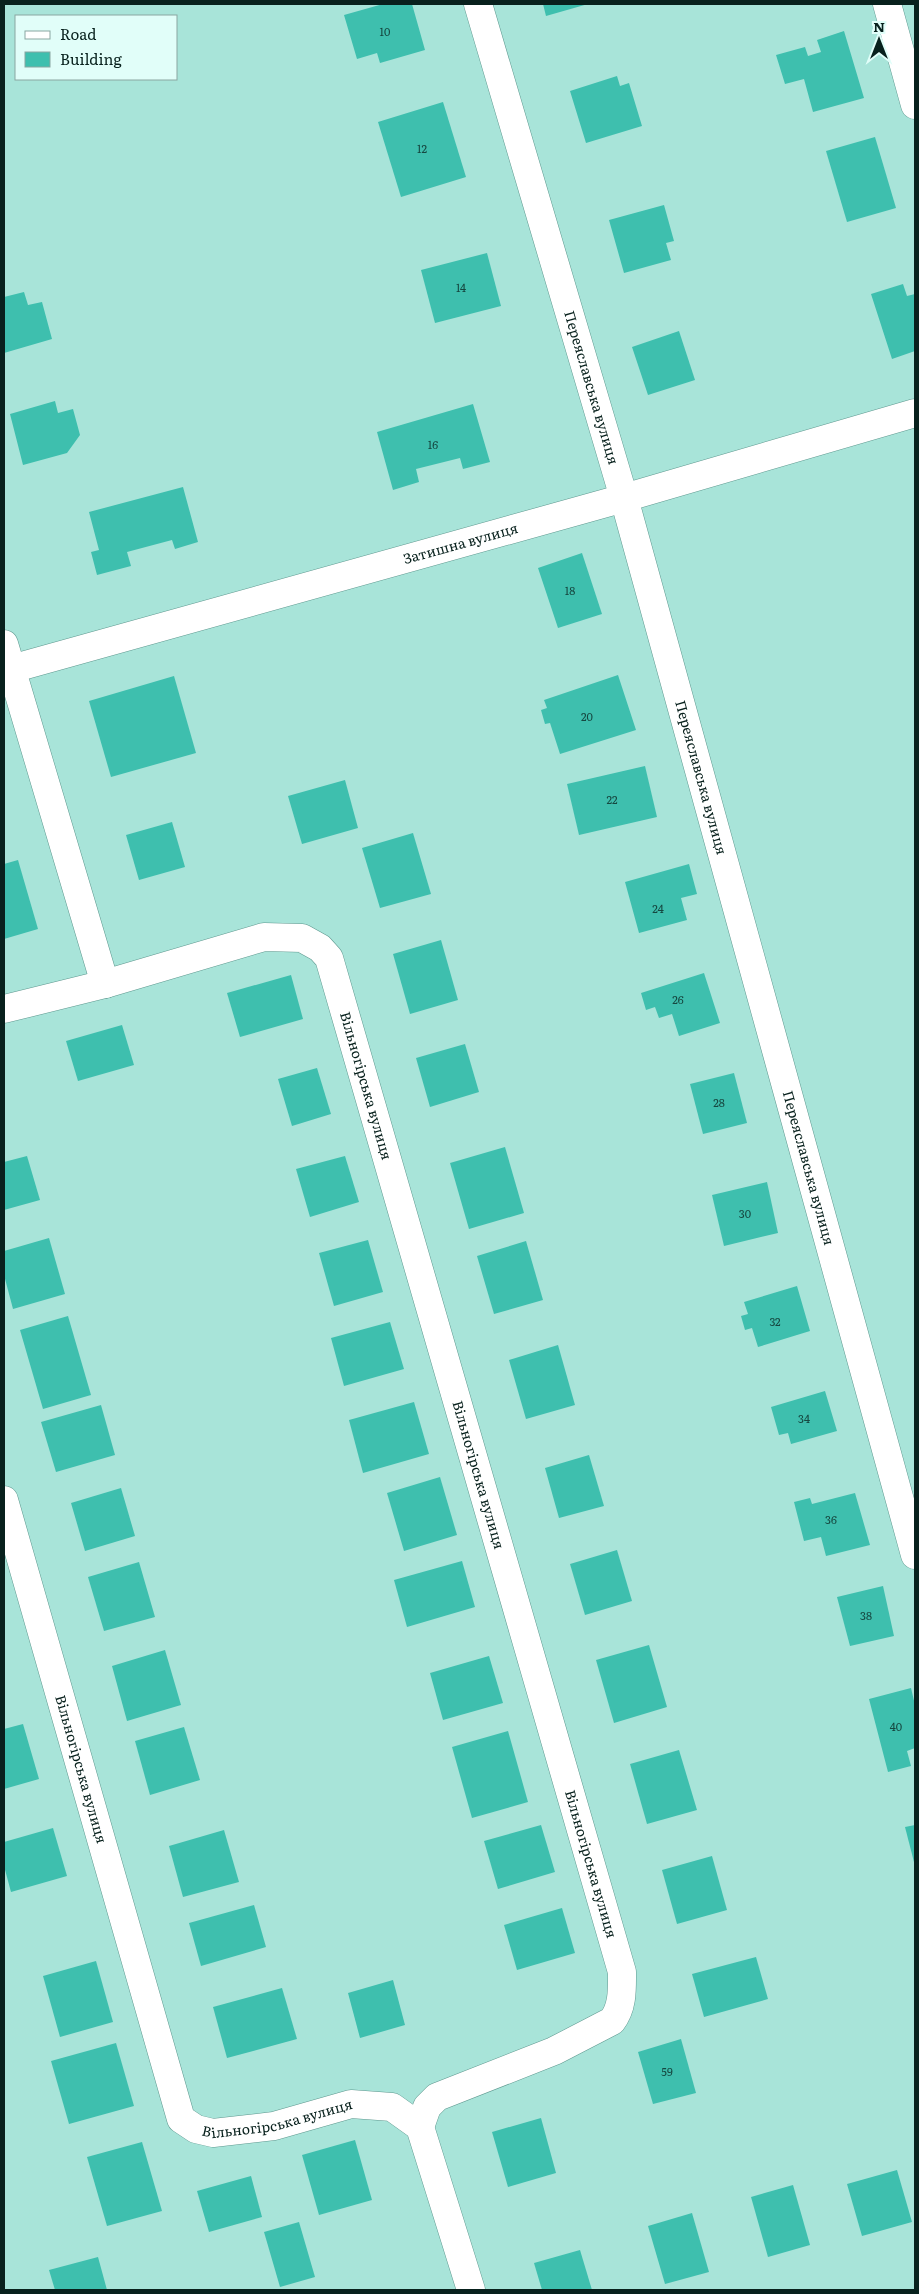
<svg xmlns="http://www.w3.org/2000/svg" width="919" height="2294" font-family="Literata,serif">
<style>
.building{fill:#3ebfae}
.lines{fill:none;stroke-linecap:round;stroke-linejoin:round}
.minor-casing{stroke:#5e988f;stroke-width:29}
.minor{stroke:#fff;stroke-width:28}
.labels{text-anchor:middle;stroke-width:4;stroke-linejoin:round;paint-order:stroke}
.number-label{font-size:11px;fill:#164841}
.street-label{font-size:14px;fill:#08211d;stroke:#e1fef9}
</style>
<rect width="100%" height="100%" fill="#a8e4d9"/>
<g class="building">
<polygon points="383,4 412,4 425,50 380,63 377,53 357,59 344,15"/>
<polygon points="543,4 588,4 546,16"/>
<polygon points="844,31 864,98 813,112 804,79 785,84 776,55 805,47 808,56 821,52 817,40"/>
<polygon points="617,76 620,86 629,83 642,126 586,143 570,91"/>
<polygon points="443,102 466,177 401,197 378,122"/>
<polygon points="875,137 896,208 847,222 826,151"/>
<polygon points="664,205 674,241 666,243 671,260 624,273 609,220"/>
<polygon points="487,253 501,306 435,323 421,270"/>
<polygon points="903,284 907,296 915,294 915,351 892,359 871,294"/>
<polygon points="24,292 28,305 42,302 52,339 4,353 4,297"/>
<polygon points="679,331 695,380 648,395 632,347"/>
<polygon points="55,401 58,413 73,409 80,435 67,453 23,465 10,414"/>
<polygon points="473,404 490,462 463,469 460,458 416,469 419,482 393,490 377,432"/>
<polygon points="183,487 198,542 175,549 172,540 127,552 131,566 97,575 91,552 99,550 89,512"/>
<polygon points="582,553 602,614 558,628 538,568"/>
<polygon points="618,675 636,730 560,754 550,723 545,724 541,710 547,708 544,700"/>
<polygon points="174,676 196,753 111,777 89,701"/>
<polygon points="645,766 657,817 579,835 567,784"/>
<polygon points="345,780 358,828 302,844 288,796"/>
<polygon points="172,822 185,867 139,880 126,835"/>
<polygon points="413,833 431,894 380,908 362,848"/>
<polygon points="18,860 38,929 4,939 4,864"/>
<polygon points="689,864 697,894 681,898 687,920 639,933 625,882"/>
<polygon points="441,940 458,1000 410,1014 393,954"/>
<polygon points="704,973 720,1023 679,1036 672,1014 659,1018 655,1007 646,1010 641,993"/>
<polygon points="291,975 303,1019 240,1037 227,993"/>
<polygon points="122,1025 134,1065 78,1081 66,1041"/>
<polygon points="465,1044 479,1092 430,1107 416,1058"/>
<polygon points="317,1068 331,1114 292,1126 278,1079"/>
<polygon points="734,1073 747,1123 703,1134 690,1084"/>
<polygon points="505,1147 524,1213 469,1229 450,1163"/>
<polygon points="27,1156 40,1200 4,1210 4,1162"/>
<polygon points="345,1156 359,1202 310,1217 296,1169"/>
<polygon points="767,1182 778,1233 724,1246 712,1195"/>
<polygon points="49,1238 65,1294 13,1309 4,1275 4,1251"/>
<polygon points="368,1240 383,1292 334,1306 319,1253"/>
<polygon points="526,1241 543,1300 494,1314 477,1256"/>
<polygon points="797,1286 810,1331 758,1347 752,1328 745,1330 741,1316 748,1314 744,1302"/>
<polygon points="68,1316 91,1395 43,1409 20,1330"/>
<polygon points="390,1322 404,1369 344,1386 331,1338"/>
<polygon points="558,1345 575,1405 526,1419 509,1360"/>
<polygon points="825,1391 837,1431 791,1444 788,1433 779,1435 771,1407"/>
<polygon points="414,1402 429,1454 363,1473 349,1420"/>
<polygon points="101,1405 115,1455 56,1472 41,1422"/>
<polygon points="589,1455 604,1506 559,1518 545,1468"/>
<polygon points="440,1477 457,1535 404,1551 387,1493"/>
<polygon points="121,1488 135,1536 85,1551 71,1503"/>
<polygon points="855,1493 870,1545 826,1556 821,1537 804,1541 794,1502 810,1498 812,1504"/>
<polygon points="617,1550 632,1601 585,1615 570,1564"/>
<polygon points="462,1561 475,1607 407,1627 394,1580"/>
<polygon points="139,1562 155,1617 104,1631 88,1577"/>
<polygon points="883,1586 894,1636 850,1646 837,1597"/>
<polygon points="649,1645 667,1707 614,1723 596,1660"/>
<polygon points="165,1650 181,1705 127,1721 112,1666"/>
<polygon points="489,1656 503,1703 443,1720 430,1673"/>
<polygon points="911,1688 915,1705 915,1748 907,1751 911,1766 888,1772 869,1699"/>
<polygon points="23,1724 39,1779 4,1789 4,1729"/>
<polygon points="184,1727 200,1780 150,1795 135,1741"/>
<polygon points="508,1731 528,1802 472,1818 452,1747"/>
<polygon points="679,1750 697,1810 647,1824 630,1764"/>
<polygon points="541,1825 555,1872 498,1889 484,1841"/>
<polygon points="915,1825 915,1866 905,1827"/>
<polygon points="53,1828 67,1876 11,1892 4,1866 4,1842"/>
<polygon points="224,1830 239,1882 183,1897 169,1846"/>
<polygon points="712,1856 727,1910 677,1924 662,1870"/>
<polygon points="254,1905 266,1947 201,1966 189,1923"/>
<polygon points="562,1908 575,1953 517,1970 504,1925"/>
<polygon points="756,1957 768,1999 704,2017 692,1974"/>
<polygon points="96,1961 113,2022 60,2037 43,1976"/>
<polygon points="393,1980 405,2025 360,2038 348,1993"/>
<polygon points="282,1988 297,2039 227,2058 213,2007"/>
<polygon points="681,2039 696,2093 653,2104 638,2052"/>
<polygon points="116,2043 134,2106 69,2124 51,2061"/>
<polygon points="541,2118 556,2173 508,2187 492,2132"/>
<polygon points="355,2140 372,2200 319,2215 302,2155"/>
<polygon points="142,2142 162,2211 107,2226 87,2157"/>
<polygon points="897,2170 912,2222 862,2236 847,2184"/>
<polygon points="251,2176 262,2217 209,2232 197,2191"/>
<polygon points="793,2185 810,2245 768,2257 751,2197"/>
<polygon points="692,2213 709,2272 665,2284 648,2226"/>
<polygon points="299,2222 315,2277 280,2287 264,2232"/>
<polygon points="580,2250 592,2290 542,2290 534,2263"/>
<polygon points="98,2257 107,2290 55,2290 49,2270"/>
</g>
<g class="lines">
<g class="minor-casing">
<g id="minor">
<path id="s1" d="M478,4L624,498L915,1555"/>
<polyline points="887,4 915,105"/>
<polyline points="4,644 105,984"/>
<path id="s2" d="M4,671L624,498L915,413"/>
<path id="s3" d="M4,1009L105,984L264,937L302,938L320,948L329,958L622,1972C622,1989 623,2007 612,2021L554,2051L437,2097L427,2107L420,2127"/>
<path id="s4" d="M4,1500L181,2119L196,2129L213,2133L274,2126L351,2104L392,2107L420,2127"/>
<polyline points="420,2127 471,2290"/>
</g>
</g>
<use href="#minor" class="minor"/>
</g>
<g class="labels">
<g class="number-label">
<text x="385" y="36">10</text>
<text x="422" y="153">12</text>
<text x="461" y="292">14</text>
<text x="433" y="449">16</text>
<text x="570" y="595">18</text>
<text x="587" y="721">20</text>
<text x="612" y="804">22</text>
<text x="658" y="913">24</text>
<text x="678" y="1004">26</text>
<text x="719" y="1107">28</text>
<text x="745" y="1218">30</text>
<text x="775" y="1326">32</text>
<text x="804" y="1423">34</text>
<text x="831" y="1524">36</text>
<text x="866" y="1620">38</text>
<text x="896" y="1731">40</text>
<text x="667" y="2076">59</text>
</g>
<g class="street-label">
<text dy="5" stroke="none"><textPath href="#s1" startOffset="400">Переяславська вулиця</textPath></text>
<text dy="5" stroke="none"><textPath href="#s2" startOffset="474">Затишна вулиця</textPath></text>
<text dy="5" stroke="none"><textPath href="#s1" startOffset="805">Переяславська вулиця</textPath></text>
<text dy="5" stroke="none"><textPath href="#s3" startOffset="475">Вільногірська вулиця</textPath></text>
<text dy="5" stroke="none"><textPath href="#s1" startOffset="1210">Переяславська вулиця</textPath></text>
<text dy="5" stroke="none"><textPath href="#s3" startOffset="880">Вільногірська вулиця</textPath></text>
<text dy="5" stroke="none"><textPath href="#s4" startOffset="280">Вільногірська вулиця</textPath></text>
<text dy="5" stroke="none"><textPath href="#s3" startOffset="1285">Вільногірська вулиця</textPath></text>
<text dy="5" stroke="none"><textPath href="#s4" startOffset="745">Вільногірська вулиця</textPath></text>
</g>
</g>
<rect width="919" height="2294" fill="none" stroke="#08211d" stroke-width="10"/>
<rect x="15" y="15" width="162" height="65" fill="#e1fef9" stroke="#8aa6a1"/>
<rect x="25" y="31" width="25" height="8" fill="#ffffff" stroke="#8aa6a1"/>
<text x="60" y="40" font-size="15" fill="#08211d">Road</text>
<rect x="25" y="52" width="25" height="15" fill="#3ebfae" stroke="#8aa6a1"/>
<text x="60" y="65" font-size="15" fill="#08211d">Building</text>
<g transform="translate(879 40)" stroke="#e1fef9" stroke-width="4" paint-order="stroke">
<path d="M0-4L9 19L0 12L-9 19Z" fill="#08211d"/>
<text y="-8" font-size="14" font-weight="bold" text-anchor="middle" fill="#08211d">N</text>
</g>
</svg>
